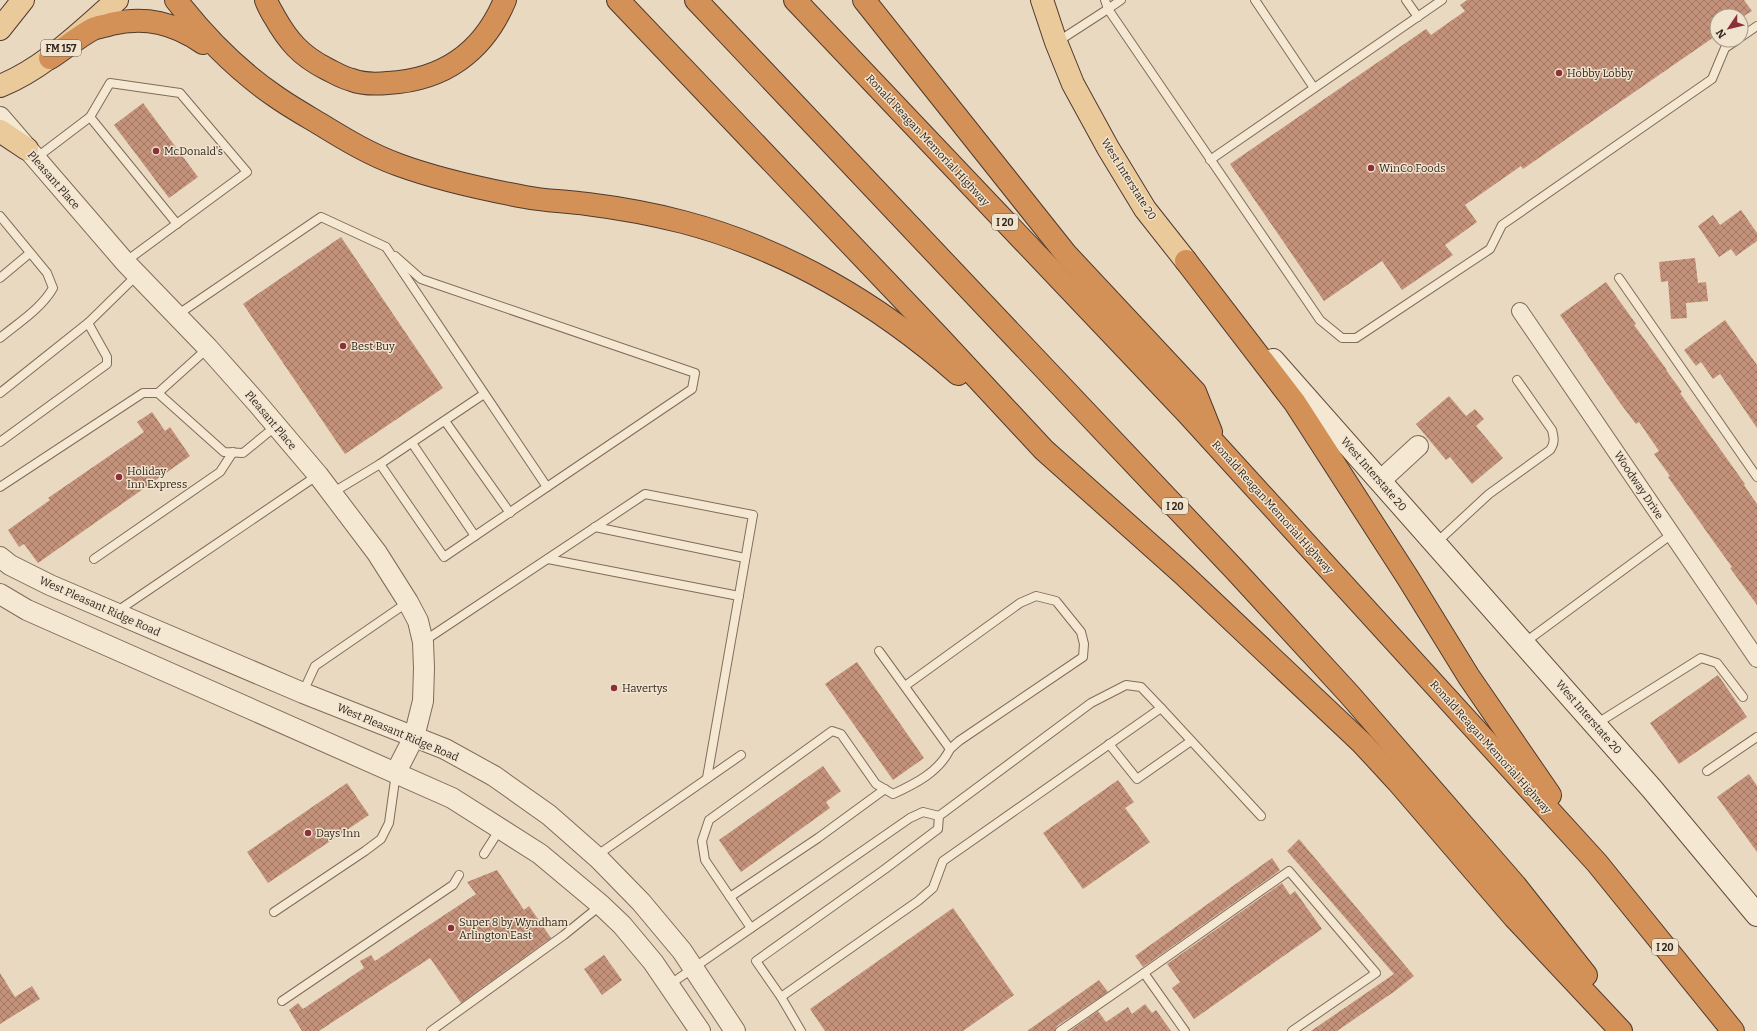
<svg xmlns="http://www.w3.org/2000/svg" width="1757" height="1031" font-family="Bitter,serif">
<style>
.building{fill:url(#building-cross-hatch)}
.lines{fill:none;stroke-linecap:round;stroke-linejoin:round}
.service-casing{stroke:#816b5a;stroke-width:10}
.minor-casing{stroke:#816b5a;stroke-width:18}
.tertiary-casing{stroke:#816b5a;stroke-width:22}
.secondary-casing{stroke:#634c3d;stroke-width:24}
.primary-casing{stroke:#4f3a2e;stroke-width:24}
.motorway-casing{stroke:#4f3a2e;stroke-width:24}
.service{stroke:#f5e8d3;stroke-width:8}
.minor{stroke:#f5e8d3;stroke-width:16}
.tertiary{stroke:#f5e8d3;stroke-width:20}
.secondary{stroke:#f5e8d3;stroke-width:22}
.primary{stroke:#eaca9b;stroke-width:22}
.motorway{stroke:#d39157;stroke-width:22}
.poi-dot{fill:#8b2f39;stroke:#f1e4cf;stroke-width:1.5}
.labels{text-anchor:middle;stroke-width:3;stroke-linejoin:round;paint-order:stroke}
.shield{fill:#f1e4cf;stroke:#6b5e52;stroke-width:1}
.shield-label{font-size:10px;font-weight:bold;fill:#32251d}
.poi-label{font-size:11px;fill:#32251d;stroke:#f1e4cf;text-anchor:start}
.street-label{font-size:11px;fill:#32251d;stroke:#f1e4cf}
</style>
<defs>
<pattern id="building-cross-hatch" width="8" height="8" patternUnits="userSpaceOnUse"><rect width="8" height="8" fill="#c4927a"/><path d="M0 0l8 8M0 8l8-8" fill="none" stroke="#a07763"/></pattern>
</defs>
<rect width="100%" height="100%" fill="#e9d9c1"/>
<g class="building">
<polygon points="1467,0 1744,0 1752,11 1744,16 1717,16 1717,35 1523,169 1521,166 1465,205 1477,222 1445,245 1453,255 1402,290 1382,261 1324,301 1230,164 1426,29 1431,35 1465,11 1460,5"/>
<polygon points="143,103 198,177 169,198 114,125"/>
<polygon points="1741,210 1757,233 1757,241 1736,256 1731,249 1719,257 1698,226 1713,215 1720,225"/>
<polygon points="341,237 443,388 345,454 243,304"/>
<polygon points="1695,258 1698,283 1706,282 1708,301 1686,303 1687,318 1671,319 1668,281 1661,282 1659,262"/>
<polygon points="1606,282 1636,324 1634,325 1667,370 1666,370 1682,392 1680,393 1745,484 1744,485 1757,504 1757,605 1730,568 1732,567 1716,545 1668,477 1670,476 1654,454 1659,451 1639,422 1636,424 1620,403 1560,315"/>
<polygon points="1725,320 1757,365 1757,428 1720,374 1713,379 1701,362 1696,366 1684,350"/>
<polygon points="1449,396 1466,416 1475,409 1484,419 1476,426 1503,458 1472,484 1450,457 1446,460 1416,424"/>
<polygon points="152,412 165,431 170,427 190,456 38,563 24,544 19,547 8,530 50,500 48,498 144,432 137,422"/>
<polygon points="857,662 924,758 893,780 825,684"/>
<polygon points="1718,675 1747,717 1679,764 1650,723"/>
<polygon points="823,766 841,791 826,802 830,808 741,872 719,840"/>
<polygon points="1749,774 1757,786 1757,852 1717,797"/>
<polygon points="1118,780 1134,802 1125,808 1150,842 1083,889 1043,833"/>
<polygon points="347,783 369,815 268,883 247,852"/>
<polygon points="1299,839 1414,976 1395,991 1337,1031 1311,1031 1394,974 1287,851"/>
<polygon points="1272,858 1280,870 1275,874 1143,967 1135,956"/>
<polygon points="497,870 524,910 529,906 551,938 461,1003 430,958 319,1031 302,1031 289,1010 298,1003 303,1009 364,968 360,961 371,955 375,961 476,894 467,882"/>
<polygon points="1282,883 1290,895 1295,891 1322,929 1194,1019 1172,988 1180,982 1167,964"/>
<polygon points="953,908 1014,995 963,1031 825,1031 810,1009"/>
<polygon points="604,955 622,980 602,995 584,969"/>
<polygon points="0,973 15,997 32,986 40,999 0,1024"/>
<polygon points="1099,980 1108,992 1057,1026 1055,1031 1027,1031"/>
<polygon points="1145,1004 1152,1013 1156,1010 1171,1031 1070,1031 1098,1011 1106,1022 1128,1007 1132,1014"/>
</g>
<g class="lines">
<g class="service-casing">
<g id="service">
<polyline points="1105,0 1108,9 1121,0"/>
<polyline points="1255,0 1314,88"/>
<polyline points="1406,0 1418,17"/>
<polyline points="1741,37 1757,26"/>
<polyline points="1057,42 1108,9 1320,320 1342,338 1356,338 1490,249 1502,225 1712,79 1725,48 1737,40"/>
<polyline points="90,117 177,224"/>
<polyline points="36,158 90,117 110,83 180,93 247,172 125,262"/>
<polyline points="1210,160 1442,0"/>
<path d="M0,216L47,273L53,288C41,309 18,323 0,338"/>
<polyline points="395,256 421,279 695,373 692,389 547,487"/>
<polyline points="0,278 30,253"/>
<polyline points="1619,278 1757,477"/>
<polyline points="177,315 321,217 386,247 547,487 444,557 380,464 332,493"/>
<polyline points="0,393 88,323"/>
<polyline points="158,393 208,348"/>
<polyline points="445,421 510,513"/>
<polyline points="0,442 107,364 107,357 88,323 137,275"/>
<polyline points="412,443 475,536"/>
<polyline points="380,464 484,394"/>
<polyline points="0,487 143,393 158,393 224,452 243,453 276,426"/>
<polyline points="595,527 745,558"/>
<path d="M1436,543L1489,494L1550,450C1555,443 1554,438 1552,430L1517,380"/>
<polyline points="94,559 220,472 233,452"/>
<polyline points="548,559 739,596"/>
<polyline points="116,612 318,475"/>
<polyline points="424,641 645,494 753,515 707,778"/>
<polyline points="1524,643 1672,534"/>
<polyline points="905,686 1020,603 1036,596 1056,601 1081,632 1084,644 1083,657 959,741 950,749"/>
<polyline points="303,692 315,666 408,602"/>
<polyline points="1596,724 1701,658 1717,663 1743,697"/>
<polyline points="1109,744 1137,779 1191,741"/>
<polyline points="1707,771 1757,737"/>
<polyline points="484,854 500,829"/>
<polyline points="596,856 741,755"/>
<polyline points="730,897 818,838 885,789"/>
<polyline points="274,912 365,851 381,839 389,823 396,773"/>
<path d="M751,928L705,860L702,841L709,820L832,731L841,734L876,784L893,794C915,784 939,772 950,749L879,651"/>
<polyline points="1144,973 1289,871 1376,973 1292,1031"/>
<polyline points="669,985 910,818 923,812 939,816"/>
<polyline points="781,997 756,961 885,869 938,829 939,816 1091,703 1126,685 1141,687 1161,708"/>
<polyline points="282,1001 453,885 459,875"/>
<polyline points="431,1031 564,935 601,905"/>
<polyline points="801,1031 781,997 918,901 933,888 943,861 1161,708 1261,816"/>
<polyline points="1060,1031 1144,973 1185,1031"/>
</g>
</g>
<g class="minor-casing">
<polyline id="minor" points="1520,311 1757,659"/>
</g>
<g class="tertiary-casing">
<g id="tertiary">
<polyline points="0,117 125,262 208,348 257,403 318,475 377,553 408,602 418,621 423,642 424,668 423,701 414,737 396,772"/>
<polyline points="1380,481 1418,446"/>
<polyline points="0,557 10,565 50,585 303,693 445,749 494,776 549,815 599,859 641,902 682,951 735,1031"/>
<polyline points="0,594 27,610 452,798 540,854 601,905 622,925 653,962 700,1031"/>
</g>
</g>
<g class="secondary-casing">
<polyline id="secondary" points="1273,360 1652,789 1757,915"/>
</g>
<g class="primary-casing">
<g id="primary">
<polyline points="1042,0 1056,42 1073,84 1108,148 1145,209 1186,261"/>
<polyline points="0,29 23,0"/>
<path d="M0,86C45,68 81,31 117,0"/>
<polyline points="0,131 27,149"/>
</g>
</g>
<g class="motorway-casing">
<g id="motorway">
<path d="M176,0C204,36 237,70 275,96C289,106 305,115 320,124C346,140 371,155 399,165C440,180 482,189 525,197C545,201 566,201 587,204C619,208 652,214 683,222C786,249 880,305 958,374"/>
<path d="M266,0C268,6 271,11 274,16C288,41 301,56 327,69C335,73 343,78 352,80C362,84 377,84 388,83C444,80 484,51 505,0"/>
<polyline points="618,0 938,336 1044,450 1183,574 1362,743 1398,782 1514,917 1621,1031"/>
<polyline points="696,0 1236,571 1349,694 1515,885 1586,975"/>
<polyline points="795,0 1187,413 1597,863 1733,1031"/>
<polyline points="864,0 1066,254 1195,392 1211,432"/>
<path d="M50,58C64,49 78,37 93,29C98,27 105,26 111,24C146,16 174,23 203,43"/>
<polyline points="1186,261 1295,403 1408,578 1469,677 1550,795"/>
</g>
</g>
<use href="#service" class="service"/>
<use href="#minor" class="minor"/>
<use href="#tertiary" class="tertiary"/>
<use href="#secondary" class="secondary"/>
<use href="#primary" class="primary"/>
<use href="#motorway" class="motorway"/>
</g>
<g class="poi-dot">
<circle cx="1559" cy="73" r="4"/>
<circle cx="156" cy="151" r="4"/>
<circle cx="1371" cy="168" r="4"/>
<circle cx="343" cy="346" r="4"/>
<circle cx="119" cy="477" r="4"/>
<circle cx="614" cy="688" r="4"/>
<circle cx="308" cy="833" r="4"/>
<circle cx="451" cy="928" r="4"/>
</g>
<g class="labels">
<g class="shield">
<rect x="41" y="40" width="40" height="16" rx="3"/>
<rect x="992" y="214" width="26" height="16" rx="3"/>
<rect x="1162" y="498" width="26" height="16" rx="3"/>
<rect x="1652" y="939" width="26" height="16" rx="3"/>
</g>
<g class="shield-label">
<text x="61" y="52">FM 157</text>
<text x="1005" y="226">I 20</text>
<text x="1175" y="510">I 20</text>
<text x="1665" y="951">I 20</text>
</g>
<g class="poi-label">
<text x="1567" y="77">Hobby Lobby</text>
<text x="164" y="155">McDonald's</text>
<text x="1379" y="172">WinCo Foods</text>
<text x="351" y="350">Best Buy</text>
<text x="127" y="475">Holiday<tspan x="127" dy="13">Inn Express</tspan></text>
<text x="622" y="692">Havertys</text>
<text x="316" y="837">Days Inn</text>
<text x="459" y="926">Super 8 by Wyndham<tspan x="459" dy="13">Arlington East</tspan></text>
</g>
<g class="street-label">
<text transform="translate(928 140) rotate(47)" y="4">Ronald Reagan Memorial Highway</text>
<text transform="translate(1129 179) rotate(58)" y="4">West Interstate 20</text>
<text transform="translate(54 180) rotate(49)" y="4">Pleasant Place</text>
<text transform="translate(271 420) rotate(50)" y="4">Pleasant Place</text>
<text transform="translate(1374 474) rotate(49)" y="4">West Interstate 20</text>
<text transform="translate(1639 485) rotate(56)" y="4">Woodway Drive</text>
<text transform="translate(1273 507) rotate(48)" y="4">Ronald Reagan Memorial Highway</text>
<text transform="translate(100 606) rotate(24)" y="4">West Pleasant Ridge Road</text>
<text transform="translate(1589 717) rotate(49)" y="4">West Interstate 20</text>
<text transform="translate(398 732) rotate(23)" y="4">West Pleasant Ridge Road</text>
<text transform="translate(1491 747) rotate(48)" y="4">Ronald Reagan Memorial Highway</text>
</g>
</g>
<g transform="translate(1729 28) rotate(235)"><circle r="19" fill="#f1e4cf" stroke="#a59888"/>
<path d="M0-3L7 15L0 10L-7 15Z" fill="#8b2f39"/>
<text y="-6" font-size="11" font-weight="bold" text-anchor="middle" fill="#32251d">N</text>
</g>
</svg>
